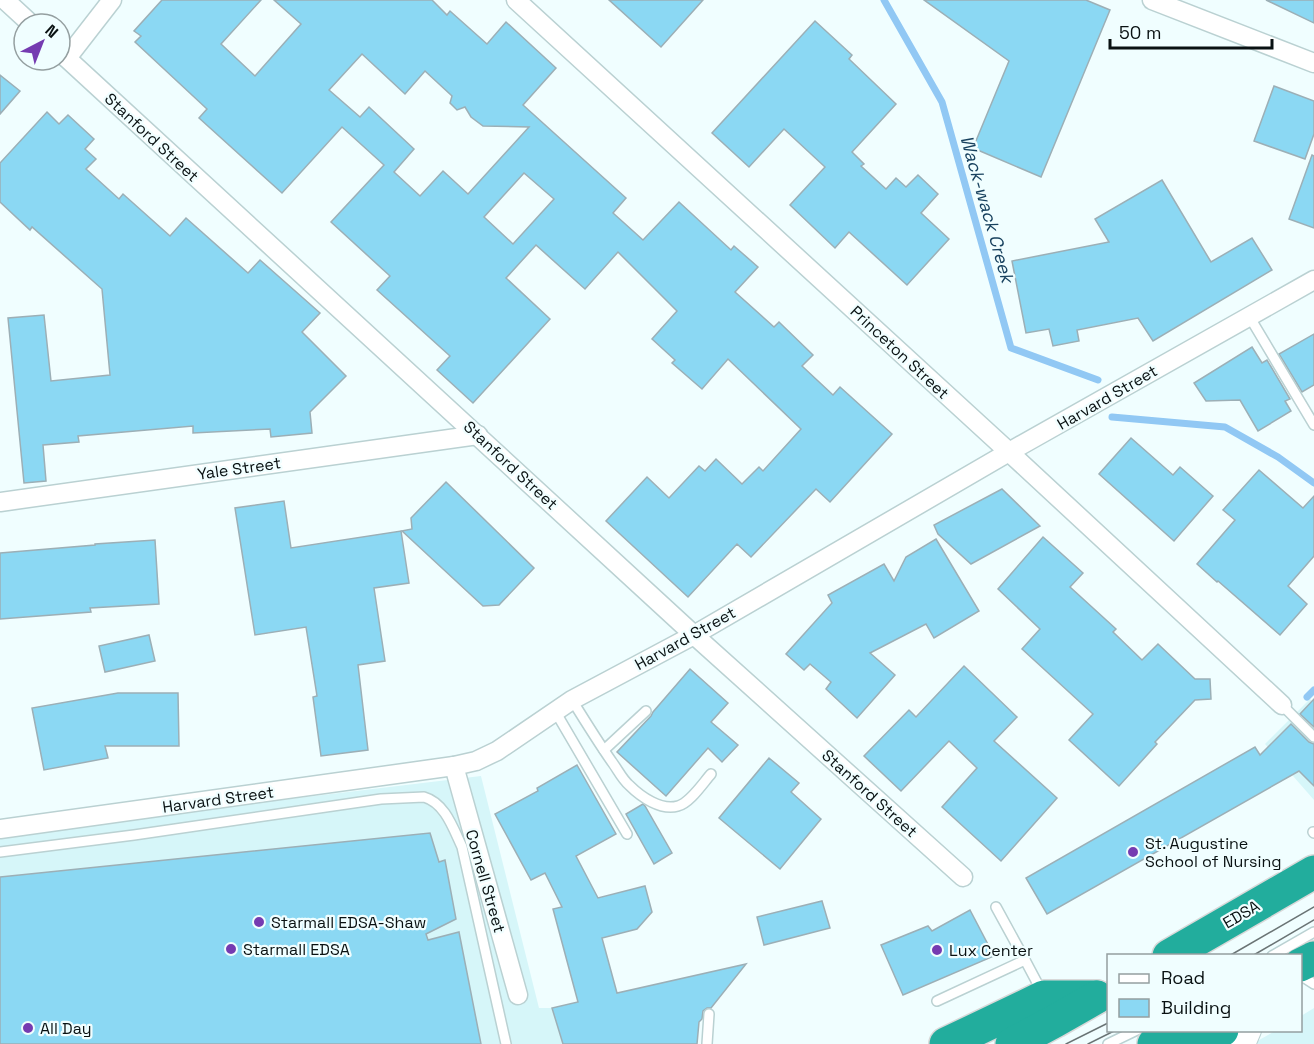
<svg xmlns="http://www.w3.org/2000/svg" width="1314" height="1044" font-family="'Space Grotesk',sans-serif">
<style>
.built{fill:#d6f6f9}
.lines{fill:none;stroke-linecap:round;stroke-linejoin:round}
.stream{stroke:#91c8f4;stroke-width:7}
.building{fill:#8bd8f3;stroke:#9cafb6;stroke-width:1.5;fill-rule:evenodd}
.lane-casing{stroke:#bad1d2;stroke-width:12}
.street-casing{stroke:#bad1d2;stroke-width:21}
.secondary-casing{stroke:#bad1d2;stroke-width:28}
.highway-casing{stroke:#d8d9d9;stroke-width:36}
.lane{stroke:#fff;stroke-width:9}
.street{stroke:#fff;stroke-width:18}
.secondary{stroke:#fff;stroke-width:26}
.highway{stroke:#22ad9d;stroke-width:33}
.tram{stroke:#6a7475;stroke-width:1.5}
.poi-dot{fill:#753bb1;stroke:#f0feff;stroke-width:2}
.labels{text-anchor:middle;stroke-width:4.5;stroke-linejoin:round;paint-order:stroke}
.street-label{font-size:16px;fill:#091112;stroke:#f0feff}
.poi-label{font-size:16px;fill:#091112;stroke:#f0feff;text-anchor:start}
.water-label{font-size:18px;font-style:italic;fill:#17415e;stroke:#f0feff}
</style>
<rect width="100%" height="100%" fill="#f0feff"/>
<g class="built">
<polygon points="1310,699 1314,703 1314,800 1265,744"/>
<polygon points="481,776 539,1008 552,1008 563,1044 0,1044 0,837 232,806"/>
<polygon points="1314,1008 1314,1044 1252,1044 1275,1031 1300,1030 1301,1016"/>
</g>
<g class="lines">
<g class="stream">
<polyline points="884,0 942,102 1011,348 1098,380"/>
<polyline points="1112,417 1225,427 1278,457 1314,483"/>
<polyline points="1307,697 1314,690"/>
</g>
</g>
<g class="building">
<path d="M162,0H261L221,44L255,76L301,24L274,0H432L447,15L450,11L487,44L506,22L556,68L523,105L626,198L613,213L643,240L679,202L731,250L734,246L758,267L735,292L774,327L779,322L813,355L802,366L833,395L840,387L892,434L830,502L816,489L751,557L737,544L688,597L606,521L647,477L669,498L699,466L705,471L716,459L742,484L759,467L763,471L801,429L728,359L702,389L672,363L675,360L652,339L677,311L618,252L585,289L536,245L506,278L550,319L473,403L437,370L450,356L377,290L390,276L331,222L384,165L342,127L282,193L199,118L207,109L135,42L141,36L134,31ZM362,54L405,94L425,71L452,96L450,103L457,110L465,107L471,117L483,126L529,127L468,194L443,171L420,196L394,172L414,149L369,107L360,117L329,90ZM524,173L554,199L513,244L484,217Z"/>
<polygon points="609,0 703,0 661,47"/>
<polygon points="924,0 1086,0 1110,10 1041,177 973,148 1009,61"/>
<polygon points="1266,0 1314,0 1314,23"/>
<polygon points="815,21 852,55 849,59 896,104 852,152 864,164 861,166 886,189 896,178 906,187 918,175 938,194 921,213 949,239 907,285 849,232 835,248 790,205 825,167 784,129 749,167 712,133"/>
<polygon points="0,75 20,91 0,114"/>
<polygon points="1274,86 1314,101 1314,134 1305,159 1254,141"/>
<polygon points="47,112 59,124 68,115 94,139 85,149 96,159 86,169 119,199 123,194 170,236 186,218 248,273 260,260 320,313 302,332 346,376 310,412 312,433 271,437 270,429 193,433 193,426 78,436 79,442 43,445 46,481 24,483 8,318 44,315 51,381 110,375 102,289 32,227 30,230 0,202 0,163"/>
<polygon points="1312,155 1314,156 1314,228 1289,219"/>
<polygon points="1162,180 1211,262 1252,238 1272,270 1153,341 1138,318 1077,330 1079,341 1053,346 1049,329 1026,333 1012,261 1109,242 1095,219"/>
<polygon points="1314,334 1314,385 1302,392 1279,354"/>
<polygon points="1252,347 1262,363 1267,360 1290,399 1285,401 1291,411 1258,431 1240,400 1206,401 1194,383"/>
<polygon points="1131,438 1173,475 1180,467 1213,496 1174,541 1099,474"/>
<polygon points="1259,470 1303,508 1314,496 1314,556 1288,586 1307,604 1280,635 1218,581 1217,582 1197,564 1235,520 1223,510"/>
<polygon points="446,482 534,568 499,605 483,606 402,531 412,529 411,518"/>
<polygon points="1002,489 1040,526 971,564 938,534 934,525"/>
<polygon points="284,501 291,548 401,531 409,583 374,588 385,661 358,665 368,750 321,756 313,697 317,696 306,627 255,635 235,508"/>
<polygon points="1043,537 1083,573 1070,587 1116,629 1113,632 1142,660 1158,644 1195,679 1210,679 1211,699 1195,700 1155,742 1157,744 1119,786 1069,740 1093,714 1022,649 1040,629 998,589"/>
<polygon points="936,539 979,611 934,638 926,624 870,653 895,675 857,718 826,689 831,682 810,664 804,670 786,654 832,603 828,595 884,564 894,581 906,557"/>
<polygon points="155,540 159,604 90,608 91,612 0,619 0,553 95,545 95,544"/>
<polygon points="149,635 155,661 105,672 99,646"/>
<polygon points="964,666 1017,717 994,741 1057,798 1001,861 942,807 977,768 949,741 901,791 864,756 909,710 916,717"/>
<polygon points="690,669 728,703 711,722 738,745 722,762 708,748 666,796 617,752 651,716 653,712"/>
<polygon points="118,693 178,693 179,746 105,746 108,758 44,770 32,708"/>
<polygon points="1314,699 1314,727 1300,714"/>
<polygon points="1291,724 1309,742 1314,744 1314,786 1299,771 1047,914 1026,878 1255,747 1260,755"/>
<polygon points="769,758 799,783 791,792 821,819 780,869 719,818"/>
<polygon points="577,765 616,834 576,856 598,898 645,886 652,912 637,929 602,938 617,993 746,964 711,1008 707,1008 703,1011 702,1019 699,1022 697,1044 563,1044 552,1008 578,1002 553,909 562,907 545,873 531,880 495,814 538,791 537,788"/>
<polygon points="643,804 645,806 672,853 654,864 626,814"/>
<polygon points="430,833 439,862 445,860 456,919 426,934 428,940 459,932 481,1044 0,1044 0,877"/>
<polygon points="822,901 830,928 764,945 757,917"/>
<polygon points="970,910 994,956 903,995 881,945 928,926 932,931"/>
</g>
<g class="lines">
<g class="lane-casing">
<g id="lane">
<polyline points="1249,316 1314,425"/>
<path d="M572,700C585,721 598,742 612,762C618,770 622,779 629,785C641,797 661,811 678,806C690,803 703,783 711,774"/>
<polyline points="1282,705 1314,737"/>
<polyline points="555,711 627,834"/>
<polyline points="604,750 646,711"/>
<polyline points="1313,832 1314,833"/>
<path d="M0,852L134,835L381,799L424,797C445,803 453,828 462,847L506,1044"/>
<polyline points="996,907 1025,960"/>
<polyline points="1272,956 1314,932"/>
<polyline points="1300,975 1314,984"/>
<polyline points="937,1001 1025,960 1042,992"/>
<polyline points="707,1044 709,1014"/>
<polyline points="1108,1044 1137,1030"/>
</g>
</g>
<g class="street-casing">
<g id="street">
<polyline points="5,0 31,24"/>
<polyline points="516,0 1009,452 1282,705"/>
<polyline points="1152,0 1314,63"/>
<polyline points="60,52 694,635 963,877"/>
<polyline points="67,58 112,0"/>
<polyline points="0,502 478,435"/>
<polyline points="454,766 518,995"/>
<polyline points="0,829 454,766 476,761 497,751 572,700 694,635 1009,452 1314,280"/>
</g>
</g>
<g class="secondary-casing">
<polyline id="secondary" points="1242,1044 1248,1030"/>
</g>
<g class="highway-casing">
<g id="highway">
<polyline points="1169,956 1314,872"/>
<polyline points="1300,965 1314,958"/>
<polyline points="946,1044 1044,997 1096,997"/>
<polyline points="1012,1044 1055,1021 1097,997"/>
<polyline points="1154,1044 1179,1030"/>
<polyline points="1196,1044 1222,1030"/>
</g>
</g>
<use href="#lane" class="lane"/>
<use href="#street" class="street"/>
<use href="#secondary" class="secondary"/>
<use href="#highway" class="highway"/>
<g class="tram">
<polyline points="1229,956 1314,907"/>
<polyline points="1252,956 1314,920"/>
<polyline points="1066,1044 1108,1023"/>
<polyline points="1088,1044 1116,1030"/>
</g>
</g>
<g class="poi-dot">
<circle cx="1133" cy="852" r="6"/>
<circle cx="259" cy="922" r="6"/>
<circle cx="231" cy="949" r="6"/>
<circle cx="937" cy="950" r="6"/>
<circle cx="28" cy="1028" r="6"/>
</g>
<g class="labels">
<g class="street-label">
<text transform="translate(152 137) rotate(43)" y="6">Stanford Street</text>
<text transform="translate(900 352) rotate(43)" y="6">Princeton Street</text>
<text transform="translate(1107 397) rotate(-30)" y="6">Harvard Street</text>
<text transform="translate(511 465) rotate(43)" y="6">Stanford Street</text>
<text transform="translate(239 468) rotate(-8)" y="6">Yale Street</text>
<text transform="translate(685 638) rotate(-29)" y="6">Harvard Street</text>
<text transform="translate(870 793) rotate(42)" y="6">Stanford Street</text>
<text transform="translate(218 799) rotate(-8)" y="6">Harvard Street</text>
<text transform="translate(486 881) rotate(74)" y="6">Cornell Street</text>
<text transform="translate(1241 914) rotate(-30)" y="6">EDSA</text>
</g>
<g class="poi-label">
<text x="1145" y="849">St. Augustine<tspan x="1145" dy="18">School of Nursing</tspan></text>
<text x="271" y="928">Starmall EDSA-Shaw</text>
<text x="243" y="955">Starmall EDSA</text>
<text x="949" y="956">Lux Center</text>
<text x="40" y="1034">All Day</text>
</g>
<g class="water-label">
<text transform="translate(987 209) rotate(74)" y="6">Wack-wack Creek</text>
</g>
</g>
<rect x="1107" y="954" width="195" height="78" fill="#f0feff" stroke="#949fa0" stroke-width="1.5"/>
<rect x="1119" y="974" width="30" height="9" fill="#ffffff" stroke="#949fa0" stroke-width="1.5"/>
<text x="1161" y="984" font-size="18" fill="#091112">Road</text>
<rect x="1119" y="999" width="30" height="18" fill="#8bd8f3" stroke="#949fa0" stroke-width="1.5"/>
<text x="1161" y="1014" font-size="18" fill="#091112">Building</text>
<g transform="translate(42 42) rotate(42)"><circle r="28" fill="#f0feff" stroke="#949fa0" stroke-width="1.5"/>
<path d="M0-4.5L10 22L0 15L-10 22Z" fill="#753bb1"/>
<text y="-9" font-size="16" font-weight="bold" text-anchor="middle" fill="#091112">N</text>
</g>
<path d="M1110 39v9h162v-9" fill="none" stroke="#091112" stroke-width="3"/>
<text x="1119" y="39" font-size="18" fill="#091112" stroke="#f0feff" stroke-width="4.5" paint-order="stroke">50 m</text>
</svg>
